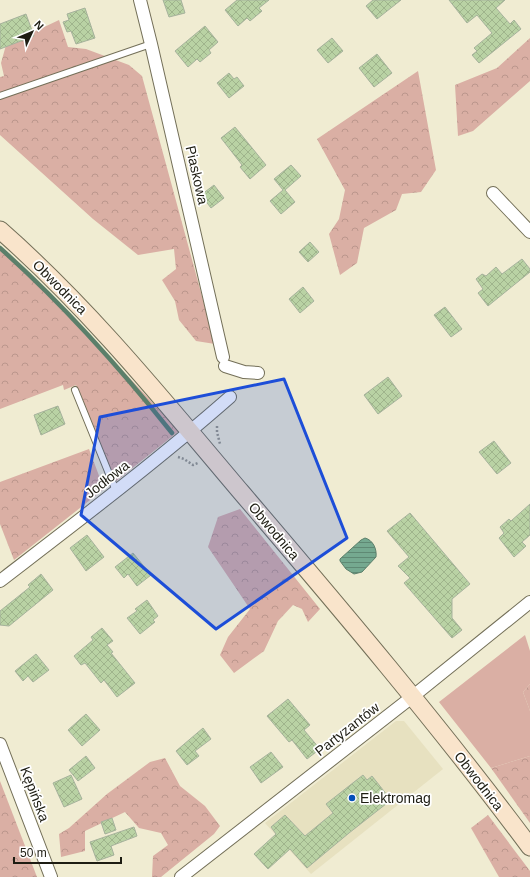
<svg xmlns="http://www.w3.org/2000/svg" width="530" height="877" font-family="Arial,sans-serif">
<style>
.built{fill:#e7e1c0}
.grass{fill:#daafa4}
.forest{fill:url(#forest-crowns)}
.water{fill:url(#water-rules);stroke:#5b7f6a}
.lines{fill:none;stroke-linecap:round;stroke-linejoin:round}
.stream{stroke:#5b7f6a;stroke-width:4.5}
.building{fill:url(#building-cross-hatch);stroke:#a6b29c}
.lane-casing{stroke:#736f58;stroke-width:8}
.street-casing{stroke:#736f58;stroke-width:14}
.secondary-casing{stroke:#736f58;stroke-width:19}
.path{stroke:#9a9784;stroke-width:2.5;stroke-dasharray:2 2;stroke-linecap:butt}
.lane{stroke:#fff;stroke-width:6}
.street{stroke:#fff;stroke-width:12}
.secondary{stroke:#f9e4cb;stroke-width:17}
.marked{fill:#1d4ed8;fill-opacity:0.2;stroke:#1d4ed8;stroke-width:3;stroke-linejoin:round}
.poi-dot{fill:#024fb9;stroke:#fff;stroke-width:1.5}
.labels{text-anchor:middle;stroke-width:3.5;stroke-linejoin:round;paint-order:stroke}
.street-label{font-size:14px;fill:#1d1c12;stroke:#fff}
.poi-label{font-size:14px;fill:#1d1c12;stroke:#fff;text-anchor:start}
</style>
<defs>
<pattern id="forest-crowns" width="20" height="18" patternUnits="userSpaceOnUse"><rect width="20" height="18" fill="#daafa4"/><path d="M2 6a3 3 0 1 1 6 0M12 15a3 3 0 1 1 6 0" fill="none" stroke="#bb968c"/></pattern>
<pattern id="water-rules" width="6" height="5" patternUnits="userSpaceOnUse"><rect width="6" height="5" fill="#75a990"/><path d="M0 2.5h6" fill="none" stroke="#5f8974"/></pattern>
<pattern id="building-cross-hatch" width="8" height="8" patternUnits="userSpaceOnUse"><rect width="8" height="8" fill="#b9d2a4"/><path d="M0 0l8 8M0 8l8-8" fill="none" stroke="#9fb48c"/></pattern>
</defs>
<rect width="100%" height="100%" fill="#f0ecd2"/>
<polygon class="built" points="396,721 404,721 443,769 311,874 265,823"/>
<polygon class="grass" points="525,635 530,651 530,684 523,692 530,711 530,756 491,768 439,702"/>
<g class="forest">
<polygon points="59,20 68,47 86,49 129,65 142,76 215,344 196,341 179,320 175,301 162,280 176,269 174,249 138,255 93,219 0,135 0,77 4,76 1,63 6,45"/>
<polygon points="530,38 530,81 473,131 458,136 455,85 497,68"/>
<polygon points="418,71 436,170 421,192 402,194 396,210 364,228 357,263 340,275 329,234 339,219 345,190 317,139"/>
<polygon points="0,247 70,314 179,431 115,482 76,385 64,390 63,385 0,409"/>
<polygon points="89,449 104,489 14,560 0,524 0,482"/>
<polygon points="240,509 320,609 308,622 302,609 293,605 278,621 264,651 234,673 220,655 228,637 250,609 208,547 218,517"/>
<polygon points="530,684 530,711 523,692"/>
<polygon points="530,756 530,823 491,768"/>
<polygon points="165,758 180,786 205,806 220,826 214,834 161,877 152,877 153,856 168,845 161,833 139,828 125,812 85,831 85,851 61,857 59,834 69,828 107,794 150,762"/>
<polygon points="0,781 37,877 0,877"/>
<polygon points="488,815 530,871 530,877 499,877 471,828"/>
</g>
<path class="water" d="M365,538C373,540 377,549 376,557L362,572L354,574L346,569L340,561V559L361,540Z"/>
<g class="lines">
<path class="stream" d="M0,248C63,304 120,368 172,433"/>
</g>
<g class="building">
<polygon points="163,0 181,0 185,13 169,17"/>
<polygon points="237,0 269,0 259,8 262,11 250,21 247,18 238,26 225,10"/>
<polygon points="373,0 401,0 377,19 366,6"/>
<polygon points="449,0 505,0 496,8 510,24 514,20 521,29 479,63 472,55 477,51 474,48 492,33 477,15 467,23"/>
<polygon points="85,8 95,38 76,44 71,31 67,32 63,22 69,20 67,14"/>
<polygon points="26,14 34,36 0,49 0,24"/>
<polygon points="205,26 218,42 209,50 211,53 200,62 197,59 188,67 175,51"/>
<polygon points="332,38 343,51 328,63 317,50"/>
<polygon points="377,54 392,73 374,87 359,68"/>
<polygon points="229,73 234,79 237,77 244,86 229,98 217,83"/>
<polygon points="235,127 266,165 250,179 240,167 242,165 221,138"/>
<polygon points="291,165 301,176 285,190 295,202 281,214 270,201 283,190 274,179"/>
<polygon points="214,185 224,198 211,208 201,195"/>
<polygon points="310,242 319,252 308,262 299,252"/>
<polygon points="522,259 530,269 530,272 488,306 478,293 483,289 476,279 482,274 486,276 496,267 502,274"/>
<polygon points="303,287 314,301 300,313 289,299"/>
<polygon points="445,307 462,329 451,337 434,315"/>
<polygon points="388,377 402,396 378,414 364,395"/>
<polygon points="58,406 65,424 41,435 34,415"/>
<polygon points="494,441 511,463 497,474 479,452"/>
<polygon points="530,504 530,535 522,542 526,546 514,557 499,538 504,533 500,527 509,519 511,521"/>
<polygon points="410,513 470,584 452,599 452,618 462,630 452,638 404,583 410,578 398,566 409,557 387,531"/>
<polygon points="87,535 104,557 86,571 70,548"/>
<polygon points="133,553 151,575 137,586 128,574 124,578 115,567"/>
<polygon points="41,574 53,590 9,626 0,625 0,611 30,587 28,585"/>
<polygon points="147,600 158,616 153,620 155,622 140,634 127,618 137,611 135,609"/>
<polygon points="102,628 113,641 107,645 113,652 111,653 135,683 117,697 104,680 101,683 85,663 81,665 74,656 93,640 91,637"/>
<polygon points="36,654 49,670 33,682 28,676 23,681 15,671"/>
<polygon points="288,699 310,725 304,730 320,749 307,759 292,740 289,742 267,716"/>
<polygon points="86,714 100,730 82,746 68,730"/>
<polygon points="203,728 211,739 195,751 199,756 187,765 176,751"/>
<polygon points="271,752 283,767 261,783 250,767"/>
<polygon points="86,756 95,768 78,781 69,770"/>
<polygon points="71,775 82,799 64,807 53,783"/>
<polygon points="363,775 367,780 372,776 391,800 349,833 307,868 290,849 268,869 254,854 276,834 271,827 285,815 305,836 333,813 326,804"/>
<polygon points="112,818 116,830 105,834 101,822"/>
<polygon points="134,827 137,836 111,846 114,855 97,861 90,842"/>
</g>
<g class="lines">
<g class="lane-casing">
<g id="lane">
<polyline points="0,96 151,44"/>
<polyline points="75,390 116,491"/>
</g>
</g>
<g class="street-casing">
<g id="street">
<polyline points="140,0 151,44 223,357"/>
<polyline points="493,193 530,232"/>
<polyline points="225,366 244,372 258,373"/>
<path d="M0,581C78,521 156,462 230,397"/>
<polyline points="0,744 51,877"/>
<polyline points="181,877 412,697 530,602"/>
</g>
</g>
<g class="secondary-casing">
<path id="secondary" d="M0,230C89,308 164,401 241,492C340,608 439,725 530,847"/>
</g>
<g class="path">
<polyline points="217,426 217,432 220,444"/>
<polyline points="178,457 184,459 193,465 198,463"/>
</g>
<use href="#lane" class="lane"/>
<use href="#street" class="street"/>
<use href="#secondary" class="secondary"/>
</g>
<path class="marked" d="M284,379L347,538L216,629L81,515L100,417Z"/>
<circle class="poi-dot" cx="352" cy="798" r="4"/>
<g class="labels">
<g class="street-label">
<text transform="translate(197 175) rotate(77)" y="5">Piaskowa</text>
<text transform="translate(60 287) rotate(45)" y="5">Obwodnica</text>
<text transform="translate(107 479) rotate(-38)" y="5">Jodłowa</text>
<text transform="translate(274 531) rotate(50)" y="5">Obwodnica</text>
<text transform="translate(347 729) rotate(-38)" y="5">Partyzantów</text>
<text transform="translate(479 781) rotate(52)" y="5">Obwodnica</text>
<text transform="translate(35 794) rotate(69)" y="5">Kępińska</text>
</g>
<g class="poi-label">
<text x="360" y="803">Elektromag</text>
</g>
</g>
<g transform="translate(32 32) rotate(46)" stroke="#ffffff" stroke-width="3" paint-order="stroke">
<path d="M0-3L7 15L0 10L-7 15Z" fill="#1d1c12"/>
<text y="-6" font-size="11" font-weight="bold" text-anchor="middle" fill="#1d1c12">N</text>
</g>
<path d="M14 857v6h107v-6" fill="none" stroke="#1d1c12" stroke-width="2"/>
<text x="20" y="857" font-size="12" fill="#1d1c12" stroke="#ffffff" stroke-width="3" paint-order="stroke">50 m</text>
</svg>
